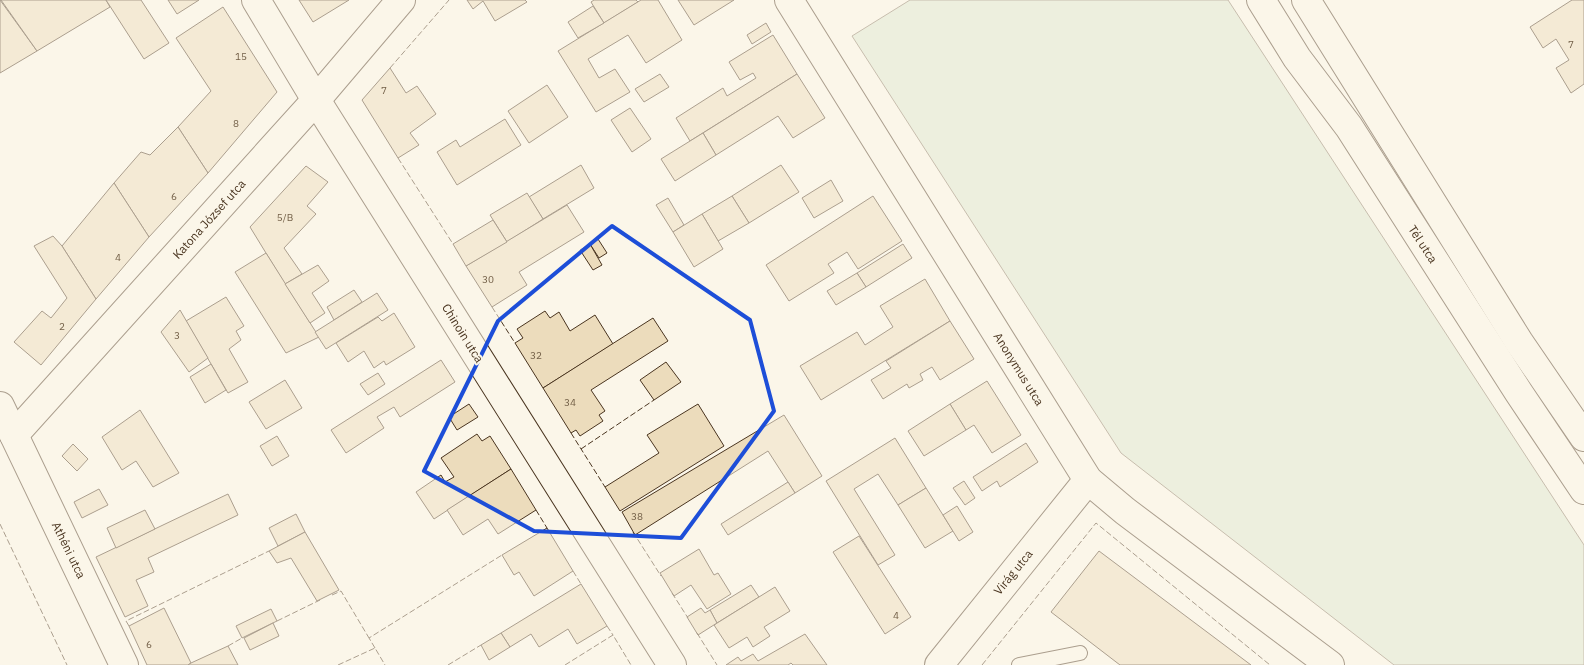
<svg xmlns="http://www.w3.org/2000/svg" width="1584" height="665" font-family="'IBM Plex Sans',sans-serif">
	<rect width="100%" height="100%" fill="#fbf6e9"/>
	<!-- green -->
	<polygon fill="#dce7d0" stroke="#887966" points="910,0 1228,0 1584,545 1584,665 1394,665 1121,453 852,36"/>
	<!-- building -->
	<g fill="#ecdcbc" stroke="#4a3520">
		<polygon points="0,0 37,51 0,73"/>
		<polygon points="1,0 106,0 110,7 37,51"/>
		<polygon points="106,0 141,0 169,43 144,59"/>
		<polygon points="168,0 199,0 177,14"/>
		<polygon points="299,0 349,0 313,22"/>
		<polygon points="467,0 525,0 527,2 495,21 483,1 473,9"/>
		<polygon points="594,0 636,0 638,2 604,23 591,2"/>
		<polygon points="641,0 658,0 682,40 646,63 628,35 588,59 599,78 615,69 630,92 596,112 558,51"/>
		<polygon points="678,0 734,0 694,25"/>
		<polygon points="1572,0 1584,0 1584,84 1571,93 1556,68 1569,60 1556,39 1543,48 1530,27"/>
		<polygon points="593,6 604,23 578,38 568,22"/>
		<polygon points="223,7 277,92 208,173 178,127 211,91 176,38"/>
		<polygon points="766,23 771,32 752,44 747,35"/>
		<polygon points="773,35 797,74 690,141 676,118 723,88 727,96 756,78 753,73 740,80 729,62"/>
		<polygon points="390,68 406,93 417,86 436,114 410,133 419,145 398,158 362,100"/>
		<polygon points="660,74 669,87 644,102 635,89"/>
		<polygon points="797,74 825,118 793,138 778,116 716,155 703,133"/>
		<polygon points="547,85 568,117 529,143 508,111"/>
		<polygon points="630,108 651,139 632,152 611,120"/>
		<polygon points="505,119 521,145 457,185 437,152 456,140 460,147"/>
		<polygon points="178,127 208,173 149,237 114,183 141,152 150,155"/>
		<polygon points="703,133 716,155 675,181 661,159"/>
		<polygon points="581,165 594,188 543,219 529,197"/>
		<polygon points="781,165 799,192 749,223 732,196"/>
		<polygon points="306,166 328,182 307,206 316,214 284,248 302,274 285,284 250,227"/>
		<polygon points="831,180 843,201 814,218 802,198"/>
		<polygon points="114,183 149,237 96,299 62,246"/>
		<polygon points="527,193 543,219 507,242 490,215"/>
		<polygon points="732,196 749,223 718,241 702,214"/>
		<polygon points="873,196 902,241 858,269 847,252 828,264 834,273 789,301 766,265"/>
		<polygon points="668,198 684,225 673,232 656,205"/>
		<polygon points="567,205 584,232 519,272 527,285 492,307 466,266"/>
		<polygon points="702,214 723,249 694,267 673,232"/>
		<polygon points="493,220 507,242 466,266 453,244"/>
		<polygon points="53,236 62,246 96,299 41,365 14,342 42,311 51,318 67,298 34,246"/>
		<polygon points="598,239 607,253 599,258 590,244"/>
		<polygon points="590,244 602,265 593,270 580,250"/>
		<polygon points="903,244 912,258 866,287 857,273"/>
		<polygon points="266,253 319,337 286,353 235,272"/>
		<polygon points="318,265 329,281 312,293 325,313 310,323 285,284"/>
		<polygon points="857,273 866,287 836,305 827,291"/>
		<polygon points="925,279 950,321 821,400 800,366 857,332 865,345 893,327 880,306"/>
		<polygon points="354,290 362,302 334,320 327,307"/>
		<polygon points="377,293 388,310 326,349 315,332"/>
		<polygon points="226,297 244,326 236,331 241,340 229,349 248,382 228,393 186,321"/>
		<polygon points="180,310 208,358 189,372 161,332"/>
		<polygon points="545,311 550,318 559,312 570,331 595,315 613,344 543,388 515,343 523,338 517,329"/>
		<polygon points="394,313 415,347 386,365 384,361 374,368 364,351 348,362 336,343 378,317 382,321"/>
		<polygon points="653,318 668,341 591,390 605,411 599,415 603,421 580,436 576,430 571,433 543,388"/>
		<polygon points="950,321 974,359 940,380 932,367 920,374 923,380 909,388 907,384 883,399 871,380 891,368 886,361"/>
		<polygon points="441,360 455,382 400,417 394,407 377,417 384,428 346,453 331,430"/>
		<polygon points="666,362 681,382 654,400 640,380"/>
		<polygon points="211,364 226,390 205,403 190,377"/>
		<polygon points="378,373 385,384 368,395 360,384"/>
		<polygon points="285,380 302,408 266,429 249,402"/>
		<polygon points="987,381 1021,435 992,453 974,425 966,430 950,404"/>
		<polygon points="469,404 478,417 457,430 449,417"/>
		<polygon points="698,404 724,446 620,511 605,487 659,453 647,435"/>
		<polygon points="950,404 966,430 924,456 908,431"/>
		<polygon points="140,410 179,473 153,487 136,461 122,470 102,437"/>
		<polygon points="784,415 822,476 795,493 768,451 635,535 622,512"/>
		<polygon points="477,434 482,441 490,436 511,469 434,519 416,492 441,475 445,482 454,477 441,458"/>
		<polygon points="277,436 289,456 272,466 260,446"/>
		<polygon points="895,438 926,488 898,505 878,474 854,489 895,555 878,565 826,481"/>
		<polygon points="1026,443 1038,462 1000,487 997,481 982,491 973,477"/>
		<polygon points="73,444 88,459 77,471 62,456"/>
		<polygon points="511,469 536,510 498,534 488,519 463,535 447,510"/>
		<polygon points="964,481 975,498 965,505 953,488"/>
		<polygon points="788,482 795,493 728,535 721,524"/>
		<polygon points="926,488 953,531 925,548 898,505"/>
		<polygon points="99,489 108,505 82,518 74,502"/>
		<polygon points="228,494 238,515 148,558 154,572 136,580 148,606 125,617 96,557"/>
		<polygon points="957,506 973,532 959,541 943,515"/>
		<polygon points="145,510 155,529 116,548 107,528"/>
		<polygon points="296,514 305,532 278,546 269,528"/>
		<polygon points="547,528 573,571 534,596 519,572 514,575 502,555"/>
		<polygon points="305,532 339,590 317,601 291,558 277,563 269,551"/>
		<polygon points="859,536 911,617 885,634 833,552"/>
		<polygon points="699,549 714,575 718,573 731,594 707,609 691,585 674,596 660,573"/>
		<polygon points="1099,551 1251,665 1120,665 1051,612"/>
		<polygon points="581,584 607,626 577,644 568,629 539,647 531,634 510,647 501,633"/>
		<polygon points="751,585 759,597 717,623 710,610"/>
		<polygon points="775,587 790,611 764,627 770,636 753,647 747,637 729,648 714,625"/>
		<polygon points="164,608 191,663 188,665 147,665 129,626"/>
		<polygon points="701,608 705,613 710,610 717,623 698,635 687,617"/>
		<polygon points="271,609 277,621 242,638 236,626"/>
		<polygon points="273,623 279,636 250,650 244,638"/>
		<polygon points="501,633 510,647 489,660 481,645"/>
		<polygon points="805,634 827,665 793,665 791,663 788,665 726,665 738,657 741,661 753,654 758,661"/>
		<polygon points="228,646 238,665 188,665 191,663"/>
	</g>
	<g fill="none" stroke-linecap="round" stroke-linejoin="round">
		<!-- lane casing -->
		<g stroke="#4a3520" stroke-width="16">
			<polyline id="lane" points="1019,665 1080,653"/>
		</g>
		<!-- street casing -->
		<g stroke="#4a3520" stroke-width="30">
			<g id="street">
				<polyline points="256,0 316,100 672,665"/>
				<polyline points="789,0 1088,480 1125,511 1330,665"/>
				<polyline points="0,406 124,665"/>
				<polyline points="14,435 316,100 401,0"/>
				<polyline points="939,665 1088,480"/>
			</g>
		</g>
		<!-- secondary casing -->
		<g stroke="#4a3520" stroke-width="30">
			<g id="secondary">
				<polyline points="1261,0 1297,58 1349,127 1519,393 1584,490"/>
				<polyline points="1306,0 1519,342 1584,437"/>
			</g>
		</g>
		<!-- lane -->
		<use href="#lane" stroke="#fbf6e9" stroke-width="14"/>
		<!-- street -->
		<use href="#street" stroke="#fbf6e9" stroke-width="28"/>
		<!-- secondary -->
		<use href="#secondary" stroke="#fbf6e9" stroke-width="28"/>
		<!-- fence -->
		<g stroke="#4a3520" stroke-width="1" stroke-dasharray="6 2.5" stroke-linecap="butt">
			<polyline points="390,68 449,0"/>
			<polyline points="398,158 453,244"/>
			<polyline points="492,307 515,343"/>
			<polyline points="571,433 605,487"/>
			<polyline points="581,449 654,400"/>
			<polyline points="536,510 547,528"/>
			<polyline points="0,524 67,665"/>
			<polyline points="633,532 661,576"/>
			<polyline points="573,571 581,584"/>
			<polyline points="672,593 688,618"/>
			<polyline points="332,595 341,591 369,638"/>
			<polyline points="277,621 320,600"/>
			<polyline points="129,626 126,621 269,551"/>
			<polyline points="607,626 613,635"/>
			<polyline points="697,633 717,665"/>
			<polyline points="228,646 242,638"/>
			<polyline points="375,648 369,638 502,555"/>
			<polyline points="338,665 375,648 385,665"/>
			<polyline points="448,665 481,645"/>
			<polyline points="565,665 613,635 631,665"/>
			<polyline points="982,665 1096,523 1270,665"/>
		</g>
	</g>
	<!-- marked area -->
	<path d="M0 0H1584V665H0ZM612 226 750 320 774 411 681 538 534 531 424 471 498 321Z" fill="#fbf6e9" fill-opacity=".55" fill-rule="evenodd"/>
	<path fill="none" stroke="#1d4ed8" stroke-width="4" stroke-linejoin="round" d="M612 226 750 320 774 411 681 538 534 531 424 471 498 321Z"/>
	<g text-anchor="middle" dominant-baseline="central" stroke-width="4" stroke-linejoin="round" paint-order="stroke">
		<!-- number labels -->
		<g font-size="10" fill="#725f47">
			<text x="1571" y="44">7</text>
			<text x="241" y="56">15</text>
			<text x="384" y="90">7</text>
			<text x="236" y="123">8</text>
			<text x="174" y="196">6</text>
			<text x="285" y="217">5/B</text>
			<text x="118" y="257">4</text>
			<text x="488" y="279">30</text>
			<text x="62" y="326">2</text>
			<text x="177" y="335">3</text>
			<text x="536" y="355">32</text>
			<text x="570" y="402">34</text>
			<text x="637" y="516">38</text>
			<text x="896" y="615">4</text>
			<text x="149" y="644">6</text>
		</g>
		<!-- street labels -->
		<g font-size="12" fill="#4a3520" stroke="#fbf6e9">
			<text transform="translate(209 219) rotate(-48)">Katona József utca</text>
			<text transform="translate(1423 244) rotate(57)">Tél utca</text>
			<text transform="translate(463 333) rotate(58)">Chinoin utca</text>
			<text transform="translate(1019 369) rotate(58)">Anonymus utca</text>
			<text transform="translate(69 550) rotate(64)">Athéni utca</text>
			<text transform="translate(1013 572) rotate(-51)">Virág utca</text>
		</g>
	</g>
</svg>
